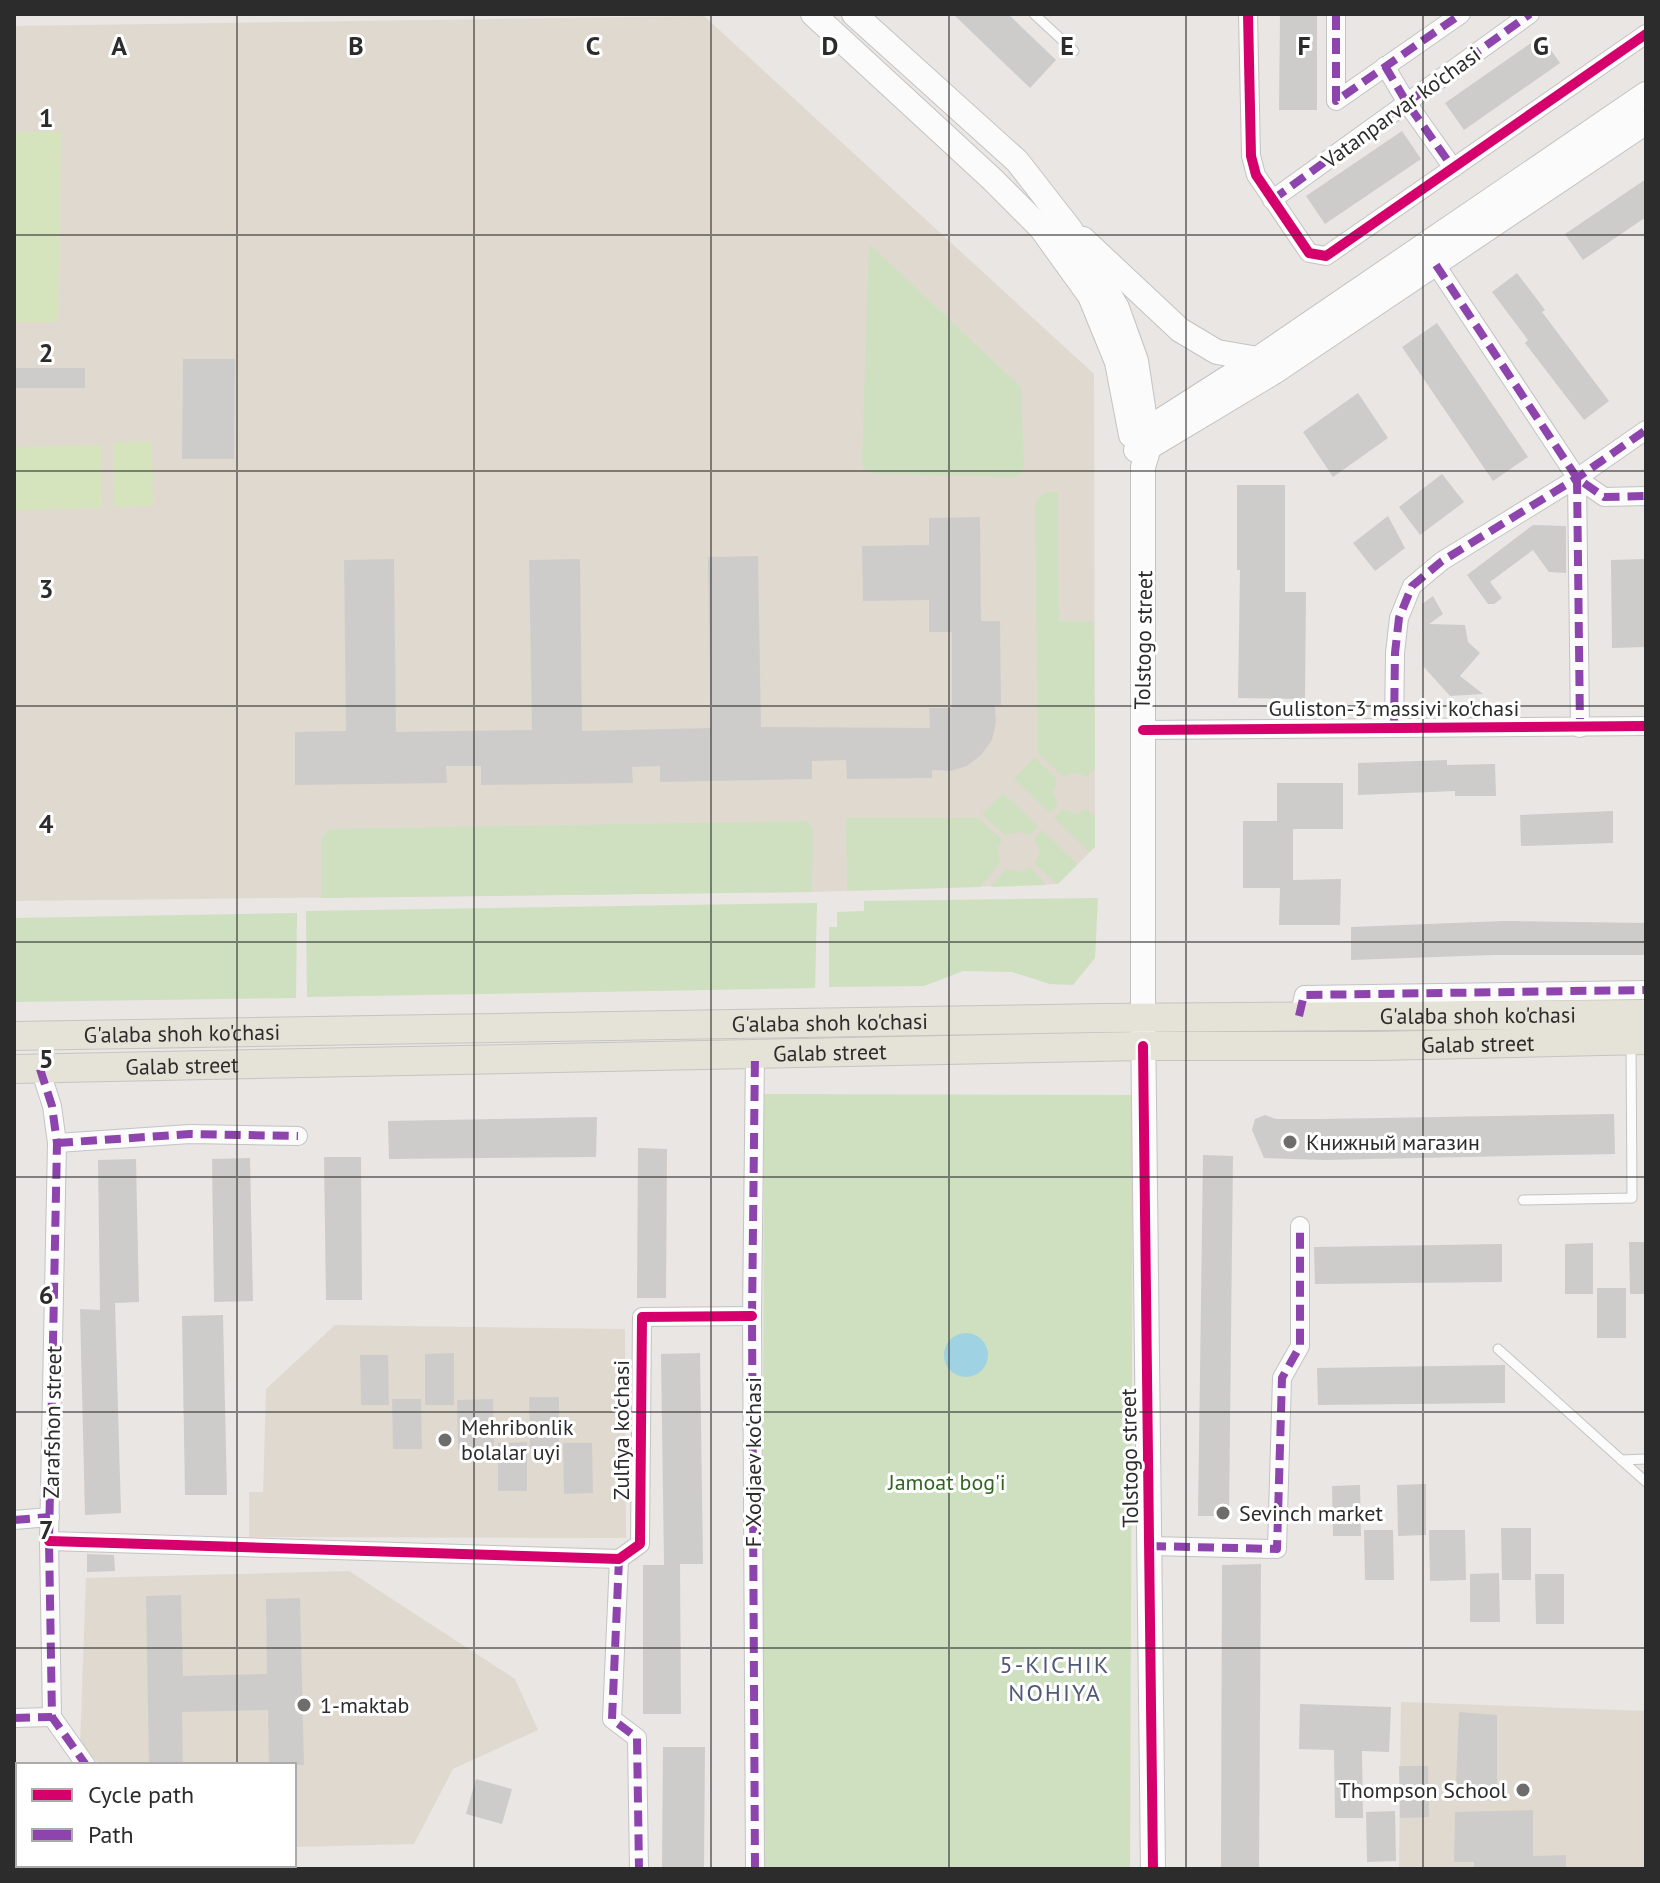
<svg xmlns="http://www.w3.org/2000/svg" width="1660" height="1883" font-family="'PT Sans',sans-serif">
	<rect width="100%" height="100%" fill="#e9e6e3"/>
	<!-- education -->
	<g fill="#e0d9d0">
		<polygon points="704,16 1094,374 1095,847 1058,884 812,892 14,901 14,26"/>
		<polygon points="335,1325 625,1329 626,1538 249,1537 249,1492 263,1492 266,1389"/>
		<polygon points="349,1571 515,1679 538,1730 453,1769 414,1844 294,1847 294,1765 101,1765 80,1745 86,1578"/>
		<polygon points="1401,1702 1646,1711 1646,1869 1399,1869"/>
	</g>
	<!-- green -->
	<g fill="#cee0c0">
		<polygon points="869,244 1021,387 1024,466 1021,474 1013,477 874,474 864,470 862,461"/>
		<polygon points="1046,492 1058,492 1059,621 1094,622 1095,768 1087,777 1075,772 1064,777 1038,753 1035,504 1039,497"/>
		<polygon points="1034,757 1057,779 1053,793 1058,804 1050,813 1014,779"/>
		<polygon points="1003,793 1039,827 1030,835 1019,832 1005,835 982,814"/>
		<polygon points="1063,809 1076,814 1086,809 1095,816 1095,847 1089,852 1054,818"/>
		<polygon points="846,818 978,818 1002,840 997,849 1000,863 980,887 847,891"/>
		<polygon points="808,821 813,829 812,892 321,898 321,838 331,829"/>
		<polygon points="1042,830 1077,864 1058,884 1035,864 1040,851 1034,840"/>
		<polygon points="1030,867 1046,885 991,887 1006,869 1022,872"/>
		<polygon points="1098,898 1095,958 1073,985 1050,984 1012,972 963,971 924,986 829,987 829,927 837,927 837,912 864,911 864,901"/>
		<polygon points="817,903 815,988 307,997 306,911"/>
		<polygon points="297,913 296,998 14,1002 14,918"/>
		<polygon points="764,1094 1133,1095 1130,1869 762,1869"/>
	</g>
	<!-- pitch -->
	<g fill="#d6e4be">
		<polygon points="14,132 61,132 58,322 14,322"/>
		<polygon points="152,441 153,506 114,507 113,442"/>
		<polygon points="101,445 102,508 14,510 14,447"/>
	</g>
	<!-- water -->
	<circle fill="#9fd2e2" cx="966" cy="1355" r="22"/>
	<!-- building -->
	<g fill="#ceccca">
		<polygon points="953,14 1008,14 1056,60 1030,88"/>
		<polygon points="1280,14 1317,14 1317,110 1279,110"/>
		<polygon points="1541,36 1560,63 1464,130 1445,103"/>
		<polygon points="1402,131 1421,159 1325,224 1306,196"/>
		<polygon points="1646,179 1646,217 1583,260 1565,234"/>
		<polygon points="1517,273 1545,310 1542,312 1609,401 1584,420 1525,343 1528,340 1492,292"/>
		<polygon points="1437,323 1528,457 1493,481 1402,347"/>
		<polygon points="183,359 235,359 234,459 182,459"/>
		<rect x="14" y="368" width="71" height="20"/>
		<polygon points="1358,393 1388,438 1333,477 1303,432"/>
		<polygon points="1442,474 1464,502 1420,535 1399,507"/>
		<polygon points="1237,485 1285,485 1285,592 1306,592 1305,699 1238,698 1240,570 1237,570"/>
		<polygon points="1388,516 1405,548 1375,571 1353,543"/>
		<polygon points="980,517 981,621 1000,621 1001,705 995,705 996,723 992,740 981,755 967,766 950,771 932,770 932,778 847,779 846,760 812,761 812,779 660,782 660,766 632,767 633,783 481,785 481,766 446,766 447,783 295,785 295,732 346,731 344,560 394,559 396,732 532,730 529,560 580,559 582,731 711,728 708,557 758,556 761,727 930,728 929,708 952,708 952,632 929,632 929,600 863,601 862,546 929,545 929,518"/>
		<polygon points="1533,525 1566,526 1566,573 1549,572 1533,550 1490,582 1502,598 1494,604 1488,604 1467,575"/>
		<polygon points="1646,559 1646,647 1612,648 1611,560"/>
		<polygon points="1433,596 1443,614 1429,624 1465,625 1468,642 1480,653 1460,676 1483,694 1450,696 1423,666 1422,604"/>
		<polygon points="1447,760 1447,765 1495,764 1496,796 1455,796 1455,791 1358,795 1358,763"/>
		<polygon points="1277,783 1343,783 1343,829 1293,829 1293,880 1341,879 1340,925 1279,925 1280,888 1243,888 1243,821 1277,821"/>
		<polygon points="1613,811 1613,843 1521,846 1520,815"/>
		<polygon points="1504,921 1646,923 1646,955 1494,955 1351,960 1351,927"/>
		<polygon points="1614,1114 1615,1154 1323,1160 1264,1158 1252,1130 1255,1119 1265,1115 1276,1119 1322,1119"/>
		<polygon points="597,1117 596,1157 389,1159 388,1121"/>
		<polygon points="638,1148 667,1149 666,1298 637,1298"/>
		<polygon points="1203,1155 1233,1156 1229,1516 1198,1516"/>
		<polygon points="324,1157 361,1157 362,1300 326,1300"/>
		<polygon points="250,1158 253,1301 214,1302 212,1159"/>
		<polygon points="136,1159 139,1302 115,1303 121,1513 85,1515 80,1309 100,1310 98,1160"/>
		<polygon points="1629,1242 1646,1242 1646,1294 1630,1294"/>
		<polygon points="1593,1243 1593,1294 1565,1294 1565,1244"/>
		<polygon points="1502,1244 1502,1282 1315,1284 1314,1247"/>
		<rect x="1597" y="1288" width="29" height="50"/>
		<polygon points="223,1315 227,1495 185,1495 182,1316"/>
		<polygon points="454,1353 454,1405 425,1405 425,1354"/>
		<polygon points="700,1353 703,1564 680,1564 681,1714 643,1714 643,1565 664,1565 661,1354"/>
		<polygon points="360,1355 388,1355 389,1405 361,1405"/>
		<polygon points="1505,1365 1505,1403 1318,1405 1317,1368"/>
		<polygon points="529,1397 559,1397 559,1449 530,1449"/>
		<polygon points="392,1399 421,1399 422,1449 393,1449"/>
		<polygon points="493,1399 494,1449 458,1450 457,1400"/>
		<polygon points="527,1442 527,1491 498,1491 498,1443"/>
		<polygon points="563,1443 592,1443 593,1493 564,1494"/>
		<polygon points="1426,1484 1426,1535 1398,1536 1397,1485"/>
		<polygon points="1360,1485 1361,1536 1333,1536 1332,1486"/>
		<polygon points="1501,1528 1531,1528 1531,1580 1502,1580"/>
		<polygon points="1364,1530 1393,1530 1394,1580 1365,1580"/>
		<polygon points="1429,1530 1465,1530 1466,1580 1430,1581"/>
		<polygon points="87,1554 114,1555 115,1571 87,1572"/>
		<polygon points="1261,1564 1259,1869 1221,1869 1222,1565"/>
		<polygon points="1499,1573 1500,1622 1470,1622 1470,1574"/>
		<polygon points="1535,1574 1564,1574 1564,1624 1536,1624"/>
		<polygon points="181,1595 183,1676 267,1674 266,1599 300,1598 304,1765 269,1765 268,1710 182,1712 183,1765 149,1765 146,1596"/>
		<polygon points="1300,1704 1391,1707 1389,1752 1362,1751 1363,1818 1335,1818 1334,1750 1299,1749"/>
		<polygon points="1459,1712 1497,1715 1497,1785 1456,1784"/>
		<polygon points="663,1747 705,1747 704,1869 662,1869"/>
		<polygon points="1399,1766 1428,1766 1429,1817 1400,1818"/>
		<polygon points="476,1779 512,1789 502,1824 466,1814"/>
		<polygon points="1533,1810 1533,1856 1566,1855 1566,1869 1474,1869 1474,1862 1454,1862 1455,1812"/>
		<polygon points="1395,1811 1396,1861 1367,1862 1366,1812"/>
	</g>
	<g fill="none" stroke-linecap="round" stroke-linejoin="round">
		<!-- lane casing -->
		<g stroke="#c4c3c3" stroke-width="11">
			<g id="lane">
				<polyline points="1034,14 1074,51"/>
				<polyline points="1523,1200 1632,1198 1631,1043"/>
				<polyline points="1498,1349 1646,1482"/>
				<polyline points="1621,1460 1646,1459"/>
			</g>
		</g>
		<!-- street casing -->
		<g stroke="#c4c3c3" stroke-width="20">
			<g id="street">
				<polyline points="1248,14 1251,156 1256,175 1309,253 1326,256 1646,34"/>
				<polyline points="1336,14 1336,101 1461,14"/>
				<polyline points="1385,66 1407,103 1453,168"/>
				<polyline points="1272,200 1530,14"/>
				<polyline points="1436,265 1577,478 1604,497 1646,496"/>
				<polyline points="1577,478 1580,728"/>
				<polyline points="1394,728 1395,653 1399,618 1412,586 1442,561 1577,478 1646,430"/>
				<polyline points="1143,730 1646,726"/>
				<polyline points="1299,1016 1304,995 1646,990"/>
				<polyline points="40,1069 52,1106 57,1143 49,1541 52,1717 86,1765"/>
				<polyline points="57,1143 190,1134 298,1136"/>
				<polyline points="14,1520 50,1517"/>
				<polyline points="49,1541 619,1559 640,1544 642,1317 752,1316"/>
				<polyline points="1150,1546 1277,1549 1282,1378 1300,1346 1300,1226"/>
				<polyline points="619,1559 612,1719 637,1738 639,1869"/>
				<polyline points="14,1718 52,1717"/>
				<polyline points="159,1865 162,1869"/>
				<polyline points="755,1869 752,1316 755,1054"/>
			</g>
		</g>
		<!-- secondary casing -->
		<g stroke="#c4c3c3" stroke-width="26">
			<g id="secondary">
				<polyline points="813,14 992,179 1041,228 1090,296 1117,362 1131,435"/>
				<polyline points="854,14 1017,161 1070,229 1117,308 1136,361 1149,447 1143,467 1143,1017 1153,1869"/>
				<polyline points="1083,239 1180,330 1217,352 1258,359"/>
				<polyline points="1131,433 1146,430 1262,356 1646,94"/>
				<polyline points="1136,450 1149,447 1274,372 1646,122"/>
			</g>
		</g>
		<!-- primary casing -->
		<g stroke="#c5c4c2" stroke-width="30">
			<g id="primary">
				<path id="s1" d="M14 1036 1102 1018 1646 1014"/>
				<path id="s2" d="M14 1069 1143 1046H1376L1646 1040"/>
			</g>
		</g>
		<!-- lane -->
		<use href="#lane" stroke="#fcfbfb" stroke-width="9"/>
		<!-- street -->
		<use href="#street" stroke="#fcfbfb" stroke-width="18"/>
		<!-- secondary -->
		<use href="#secondary" stroke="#fcfbfb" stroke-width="24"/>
		<!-- primary -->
		<use href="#primary" stroke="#e5e2d7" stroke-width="28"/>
		<!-- quiet -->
		<g stroke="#8e44ad" stroke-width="8" stroke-dasharray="16 8" stroke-linecap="butt">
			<polyline points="1336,14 1336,101 1461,14"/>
			<polyline points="1385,66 1407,103 1453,168"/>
			<polyline points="1272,200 1530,14"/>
			<polyline points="1436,265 1577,478 1604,497 1646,496"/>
			<polyline points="1577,478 1580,728"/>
			<polyline points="1394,728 1395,653 1399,618 1412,586 1442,561 1577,478 1646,430"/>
			<polyline points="1299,1016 1304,995 1646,990"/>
			<polyline points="40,1069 52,1106 57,1143 49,1541 52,1717 86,1765"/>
			<polyline points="57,1143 190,1134 298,1136"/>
			<polyline points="14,1520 50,1517"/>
			<polyline points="1150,1546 1277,1549 1282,1378 1300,1346 1300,1226"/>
			<polyline points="619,1559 612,1719 637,1738 639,1869"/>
			<polyline points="14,1718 52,1717"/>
			<polyline points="159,1865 162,1869"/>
			<polyline points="755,1869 752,1316 755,1054"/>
		</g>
		<!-- cycleway casing -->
		<g stroke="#fff" stroke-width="15">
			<g id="cycleway">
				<polyline points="1248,14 1251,156 1256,175 1309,253 1326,256 1646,34"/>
				<polyline points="1143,730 1646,726"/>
				<polyline points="1143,1046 1153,1869"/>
				<polyline points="49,1541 619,1559 640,1544 642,1317 752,1316"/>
			</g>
		</g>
		<!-- cycleway -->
		<use href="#cycleway" stroke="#d6006c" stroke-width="10"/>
	</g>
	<!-- grid -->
	<path fill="none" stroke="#2c2c2c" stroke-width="2" stroke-opacity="0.55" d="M237 14V1765M474 14V1869M711 14V1869M949 14V1869M1186 14V1869M1423 14V1869M14 235H1646M14 471H1646M14 706H1646M14 942H1646M14 1177H1646M14 1412H1646M14 1648H1646M237 1865V1869"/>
	<!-- markers -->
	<g fill="#6e6d6c" stroke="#fff" stroke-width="3">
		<circle cx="1290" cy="1142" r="8"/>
		<circle cx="445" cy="1440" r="8"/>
		<circle cx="1223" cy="1513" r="8"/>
		<circle cx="304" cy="1705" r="8"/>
		<circle cx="1523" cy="1790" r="8"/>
	</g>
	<g text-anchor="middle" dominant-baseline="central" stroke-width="6" stroke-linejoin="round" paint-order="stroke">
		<!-- street labels -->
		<g font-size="22" fill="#2c2c2c" stroke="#fff">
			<text transform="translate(1401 107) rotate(-36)">Vatanparvar ko'chasi</text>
			<text transform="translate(1143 640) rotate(-89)">Tolstogo street</text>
			<text x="1394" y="708">Guliston-3 massivi ko'chasi</text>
			<text stroke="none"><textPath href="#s1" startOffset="1464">G'alaba shoh ko'chasi</textPath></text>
			<text stroke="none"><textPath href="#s1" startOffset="816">G'alaba shoh ko'chasi</textPath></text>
			<text stroke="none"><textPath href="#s1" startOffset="168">G'alaba shoh ko'chasi</textPath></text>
			<text stroke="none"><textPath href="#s2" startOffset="1464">Galab street</textPath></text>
			<text stroke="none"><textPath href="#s2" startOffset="816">Galab street</textPath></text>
			<text stroke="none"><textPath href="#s2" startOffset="168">Galab street</textPath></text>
			<text transform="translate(52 1422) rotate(-89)">Zarafshon street</text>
			<text transform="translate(621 1430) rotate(-90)">Zulfiya ko'chasi</text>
			<text transform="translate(1129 1458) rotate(-91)">Tolstogo street</text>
			<text transform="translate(753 1462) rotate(-90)">F. Xodjaev ko'chasi</text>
		</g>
		<!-- poi labels -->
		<g font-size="22" fill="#2c2c2c" stroke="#fff" text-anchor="start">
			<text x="1306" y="1142">Книжный магазин</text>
			<text x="461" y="1427">Mehribonlik<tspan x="461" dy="25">bolalar uyi</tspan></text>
			<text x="1239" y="1513">Sevinch market</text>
			<text x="320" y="1705">1-maktab</text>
			<text x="1507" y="1790" text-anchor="end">Thompson School</text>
		</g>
		<!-- park labels -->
		<g font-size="22" fill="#316323" stroke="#fff">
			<text x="947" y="1482">Jamoat bog'i</text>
		</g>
		<!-- neighbourhood labels -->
		<g font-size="24" letter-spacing="2" fill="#515979" stroke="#fff">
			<text x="1055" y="1664">5-KICHIK<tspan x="1055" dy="28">NOHIYA</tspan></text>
		</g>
	</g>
	<g font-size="26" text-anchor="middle" font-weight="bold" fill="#2c2c2c" stroke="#fff" stroke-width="6" stroke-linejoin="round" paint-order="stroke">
		<text x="119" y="55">A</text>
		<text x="356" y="55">B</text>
		<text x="593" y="55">C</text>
		<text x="830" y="55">D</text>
		<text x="1067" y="55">E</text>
		<text x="1304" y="55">F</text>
		<text x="1541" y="55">G</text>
		<text x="46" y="127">1</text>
		<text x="46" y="362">2</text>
		<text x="46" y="598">3</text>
		<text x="46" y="833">4</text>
		<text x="46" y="1068">5</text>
		<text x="46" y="1304">6</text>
		<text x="46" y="1539">7</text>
	</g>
	<!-- border -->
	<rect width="1660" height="1883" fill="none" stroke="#2c2c2c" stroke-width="32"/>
	<!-- legend -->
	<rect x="16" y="1763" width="280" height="104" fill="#ffffff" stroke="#ababab" stroke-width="2"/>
	<rect x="32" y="1789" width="40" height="12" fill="#d6006c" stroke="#ababab" stroke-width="2"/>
	<text x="88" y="1803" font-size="24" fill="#2c2c2c">Cycle path</text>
	<rect x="32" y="1829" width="40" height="12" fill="#8e44ad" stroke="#ababab" stroke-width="2"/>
	<text x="88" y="1843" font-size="24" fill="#2c2c2c">Path</text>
</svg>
